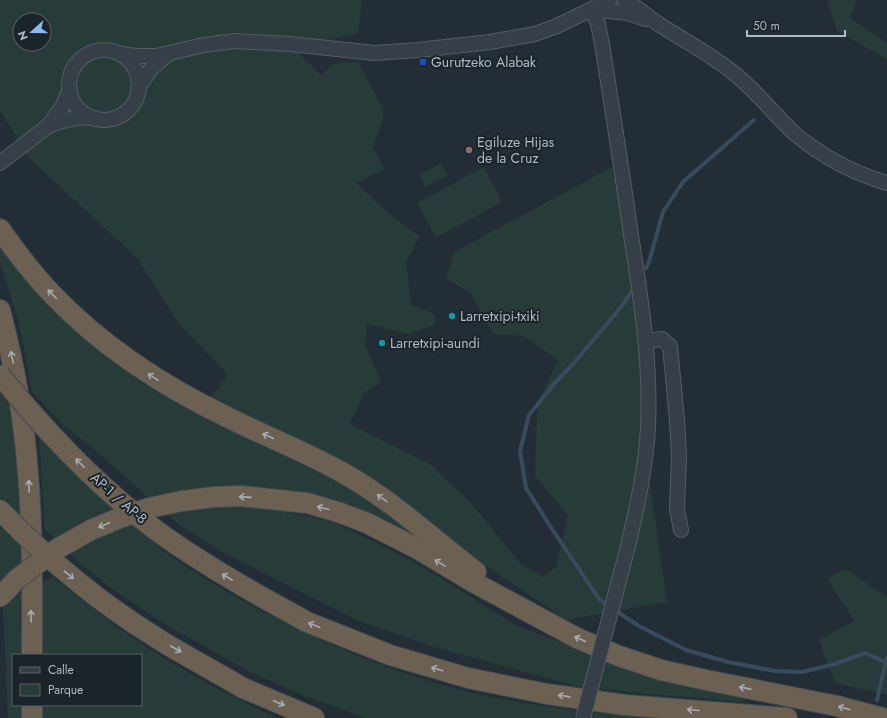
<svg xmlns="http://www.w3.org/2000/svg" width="887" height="718" font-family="Jost,sans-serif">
	<rect width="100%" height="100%" fill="#232d36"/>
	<!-- green -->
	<g fill="#273b39" fill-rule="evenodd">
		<path d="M0 0H362L358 33 294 49 322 76 331 65 346 62H358L383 108V120L373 147 384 169 357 183C376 203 397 221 420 236L406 262 411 305 435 314V325L408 334 367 324 365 344 381 383 365 392 350 424 431 465 471 503 520 563 543 577 556 567 568 515 535 476 537 405 558 360 524 336 493 334 470 292 446 279 454 252 612 167 638 287 646 457 667 602 566 620 486 566 391 493 211 397 228 375 178 323 138 259 30 159 0 111ZM20 20H44V44H20Z"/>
		<polygon points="827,0 857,0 850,18 887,43 887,59 837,31"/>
		<polygon points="441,163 448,175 425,187 419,175"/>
		<polygon points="484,167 502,202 436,238 417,203"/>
		<polygon points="0,245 15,267 54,310 95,348 141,382 195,411 285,456 332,477 358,492 418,535 416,539 283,493 285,513 303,515 335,523 383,546 426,569 516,625 621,666 746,697 745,702 648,694 576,686 430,646 356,620 222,552 178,524 87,443 64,426 32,392 19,322 0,263"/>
		<polygon points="0,387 16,406 22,469 26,655 13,655 13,705 27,705 28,718 8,718 2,593 0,576"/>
		<path d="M39 437C82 483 129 526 181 563 207 581 235 596 262 611 329 646 401 676 475 693 535 707 598 713 659 718H365L302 695 250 672 163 623 116 592 81 564 45 530Z"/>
		<polygon points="846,569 887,597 887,695 835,683 819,640 854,621 827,578"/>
		<polygon points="53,577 116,626 160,656 214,687 277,718 42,718 42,705 141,705 141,655 42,655 41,582"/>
	</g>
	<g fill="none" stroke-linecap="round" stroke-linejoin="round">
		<!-- stream -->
		<g stroke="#374b5c" stroke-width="4">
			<polyline points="646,268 649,262 663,212 683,182 754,120"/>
			<polyline points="609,606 599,599 552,529 526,488 520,451 529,415 553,385 573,364 622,306 631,292"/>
			<polyline points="615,610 637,625 686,650 728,662 775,671 802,672 835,664 865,653 885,662"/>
			<polyline points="877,700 887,657"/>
		</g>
		<!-- minor casing -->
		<g stroke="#535d65" stroke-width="16">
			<g id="minor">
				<path d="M625 0C637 7 648 17 660 25 685 41 712 55 736 75 757 92 774 114 794 133 821 156 853 173 887 183"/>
				<path d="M592 9 598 24 602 44C612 107 622 171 631 235 641 298 651 362 648 427 646 467 637 507 628 546"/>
				<polyline points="592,9 627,13 645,19"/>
				<circle cx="104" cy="85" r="35"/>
				<polyline points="121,54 137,56 156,56 204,45 235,41 290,44 374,53 418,50 490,42 535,34 557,26 610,0"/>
				<polyline points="138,88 151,69 168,54"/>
				<path d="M48 126C63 120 78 116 94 118"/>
				<polyline points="0,163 48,126 62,107 70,89"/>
				<polyline points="646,341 662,339 670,346 677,420 679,456 677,509 681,530"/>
			</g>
		</g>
		<!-- highway casing -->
		<g stroke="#404a51" stroke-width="22">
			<g id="highway">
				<path d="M0 229C16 252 32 273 51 293 102 347 164 387 231 419 269 438 309 453 345 474 393 501 433 539 476 572"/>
				<path d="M0 310C14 363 24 418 28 473 33 534 32 595 32 655"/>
				<polyline points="182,501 214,497 241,496 307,503 338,512 367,523 418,549 473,582 577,638 619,656 661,670 706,680 837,706 882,718"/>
				<polyline points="260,596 307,622 390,655 468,678 547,694 625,705 787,718"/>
				<polyline points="243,688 314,718"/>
				<polyline points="32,705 32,718"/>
			</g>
		</g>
		<!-- minor -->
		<use href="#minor" stroke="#363f47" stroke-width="14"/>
		<!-- highway -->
		<use href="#highway" stroke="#6c6053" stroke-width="20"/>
		<!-- minor-bridge casing -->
		<g stroke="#535d65" stroke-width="16" stroke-linecap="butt">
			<polyline id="minor-bridge" points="583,718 628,546"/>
		</g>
		<!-- highway-bridge casing -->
		<g stroke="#404a51" stroke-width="22" stroke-linecap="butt">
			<g id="highway-bridge">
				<path d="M0 375C46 432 98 487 157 531 190 555 225 576 260 596"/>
				<path d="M0 510C45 557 96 600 152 635 181 654 213 670 243 688"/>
				<polyline points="0,597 17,579 57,549 91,530 122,517 149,508 182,501"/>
			</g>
		</g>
		<!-- minor-bridge -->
		<use href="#minor-bridge" stroke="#363f47" stroke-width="14"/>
		<!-- highway-bridge -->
		<use href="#highway-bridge" stroke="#6c6053" stroke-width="20"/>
	</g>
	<!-- one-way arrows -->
	<defs><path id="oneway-shaft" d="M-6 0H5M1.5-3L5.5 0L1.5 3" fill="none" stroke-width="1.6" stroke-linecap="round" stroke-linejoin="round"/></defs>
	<g stroke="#a6acb2">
		<use href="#oneway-shaft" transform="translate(52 294) rotate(-134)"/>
		<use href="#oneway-shaft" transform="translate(12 357) rotate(-102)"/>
		<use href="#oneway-shaft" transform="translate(153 377) rotate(-148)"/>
		<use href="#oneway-shaft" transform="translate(268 436) rotate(-155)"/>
		<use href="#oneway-shaft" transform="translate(80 463) rotate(-135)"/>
		<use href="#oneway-shaft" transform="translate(29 486) rotate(-92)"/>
		<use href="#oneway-shaft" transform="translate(245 497) rotate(-176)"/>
		<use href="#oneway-shaft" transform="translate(382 498) rotate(-144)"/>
		<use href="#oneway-shaft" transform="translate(323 508) rotate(-165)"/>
		<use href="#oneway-shaft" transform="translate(104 525) rotate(157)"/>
		<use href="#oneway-shaft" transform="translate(440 563) rotate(-149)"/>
		<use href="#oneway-shaft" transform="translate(69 575) rotate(40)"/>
		<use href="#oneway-shaft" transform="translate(227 577) rotate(-150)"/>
		<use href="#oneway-shaft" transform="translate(31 616) rotate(-91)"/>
		<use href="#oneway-shaft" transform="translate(314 625) rotate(-159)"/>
		<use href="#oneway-shaft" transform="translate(580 639) rotate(-156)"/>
		<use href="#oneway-shaft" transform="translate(176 649) rotate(30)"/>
		<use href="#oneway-shaft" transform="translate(437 669) rotate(-163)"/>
		<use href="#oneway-shaft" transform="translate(745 688) rotate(-169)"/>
		<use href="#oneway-shaft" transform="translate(564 696) rotate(-172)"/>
		<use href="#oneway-shaft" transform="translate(279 703) rotate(23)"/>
		<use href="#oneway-shaft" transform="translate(844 708) rotate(-165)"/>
		<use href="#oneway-shaft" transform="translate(693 710) rotate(-175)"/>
	</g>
	<!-- markers -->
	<rect fill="#1a4fb4" stroke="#1b242b" stroke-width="1.5" x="419" y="58" width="8" height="8" rx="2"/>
	<circle fill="#8d6e63" stroke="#1b242b" stroke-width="1.5" cx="469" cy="150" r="4"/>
	<g fill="#0f9aa8" stroke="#1b242b" stroke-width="1.5">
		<circle cx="452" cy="316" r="4"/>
		<circle cx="382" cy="343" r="4"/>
	</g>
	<g text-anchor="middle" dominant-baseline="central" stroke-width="4" stroke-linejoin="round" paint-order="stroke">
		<!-- poi labels -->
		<g font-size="14" fill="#b0bac3" stroke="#1b242b" text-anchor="start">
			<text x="431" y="62">Gurutzeko Alabak</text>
			<text x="477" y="142">Egiluze Hijas<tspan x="477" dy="16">de la Cruz</tspan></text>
			<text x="460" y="316">Larretxipi-txiki</text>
			<text x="390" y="343">Larretxipi-aundi</text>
		</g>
		<!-- street labels -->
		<g font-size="14" fill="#b0bac3" stroke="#1b242b">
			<text transform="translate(119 498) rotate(41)">AP-1 / AP-8</text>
		</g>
	</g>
	<!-- legend -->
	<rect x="12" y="654" width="130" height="52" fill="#1b242b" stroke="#576068"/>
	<rect x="20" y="667" width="20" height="6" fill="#363f47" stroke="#576068"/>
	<text x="48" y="674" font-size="12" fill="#b0bac3">Calle</text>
	<rect x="20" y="684" width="20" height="12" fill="#273b39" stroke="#576068"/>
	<text x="48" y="694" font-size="12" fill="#b0bac3">Parque</text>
	<!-- north arrow -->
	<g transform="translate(32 32) rotate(249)"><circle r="19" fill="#1b242b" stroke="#576068"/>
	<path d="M0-3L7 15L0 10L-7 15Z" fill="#8bbbee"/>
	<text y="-6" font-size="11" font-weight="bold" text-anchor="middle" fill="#b0bac3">N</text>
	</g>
	<!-- scale -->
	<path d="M747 30v6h98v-6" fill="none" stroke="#b0bac3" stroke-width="2"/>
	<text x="753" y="30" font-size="12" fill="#b0bac3" stroke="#1b242b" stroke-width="3" paint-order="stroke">50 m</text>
</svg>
